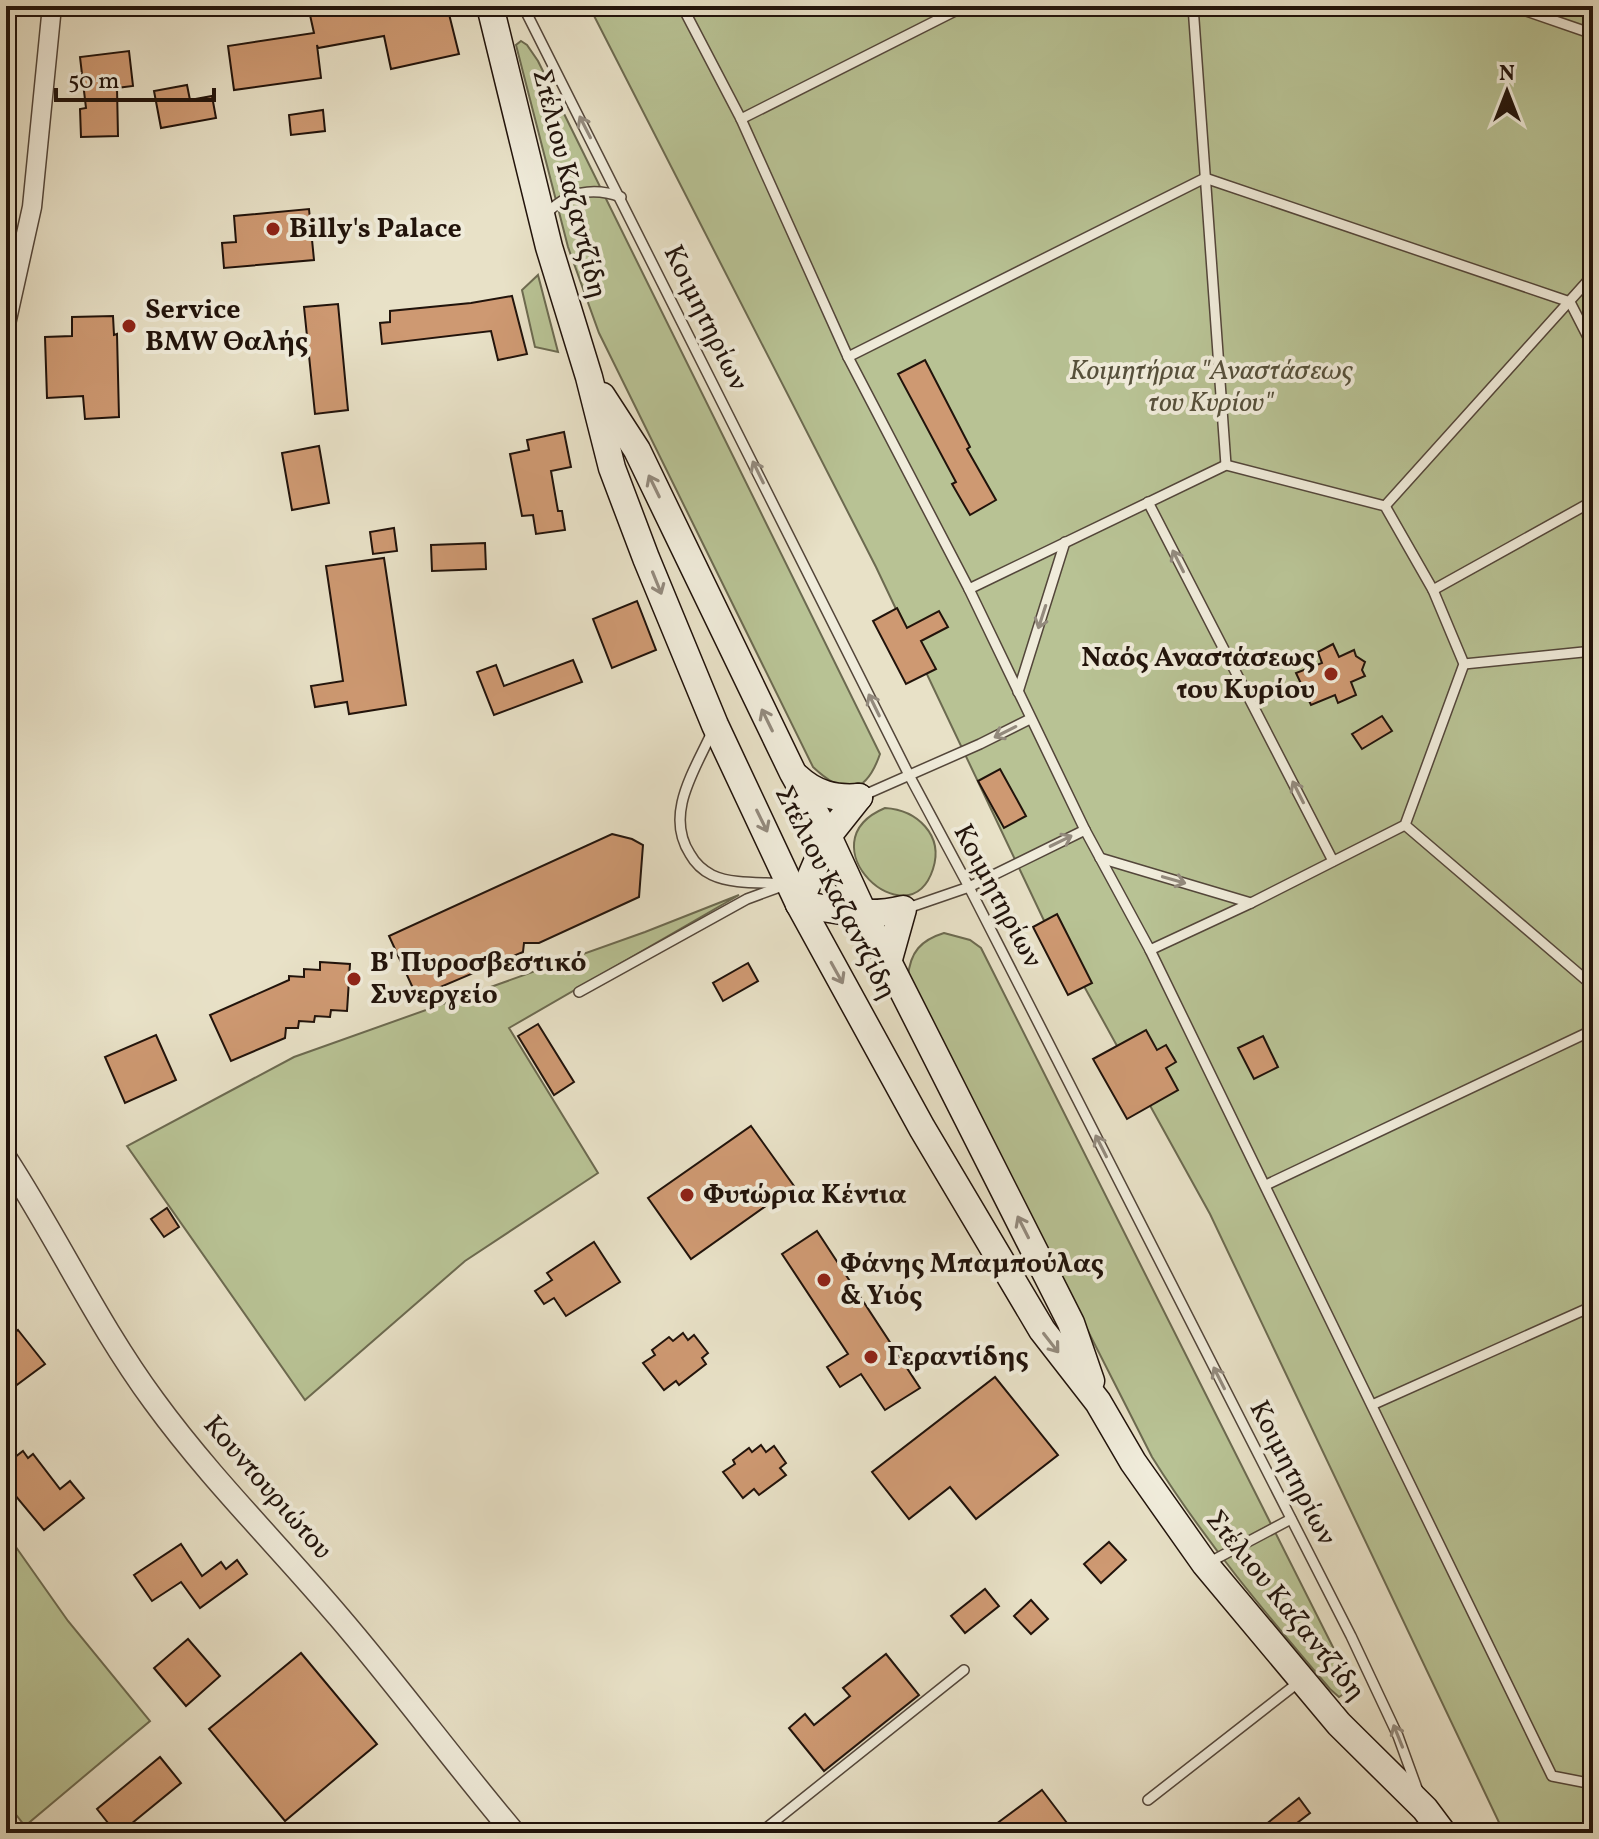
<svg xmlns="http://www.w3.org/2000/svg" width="1599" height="1839" font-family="Vollkorn,serif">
	<rect width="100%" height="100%" fill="#e8e1c7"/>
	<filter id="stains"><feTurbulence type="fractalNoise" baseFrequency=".0025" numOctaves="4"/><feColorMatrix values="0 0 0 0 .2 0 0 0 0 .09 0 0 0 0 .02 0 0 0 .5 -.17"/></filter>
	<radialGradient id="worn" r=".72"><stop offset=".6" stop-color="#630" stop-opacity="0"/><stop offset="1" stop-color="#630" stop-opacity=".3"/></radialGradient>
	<!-- green -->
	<g fill="#b8c294" stroke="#6c6a50" stroke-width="2">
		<polygon points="589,6 1593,6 1593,1833 1504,1833 1210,1214 1085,988 1048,929 876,567"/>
		<path d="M521 41 527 45 538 61 880 754C865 797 844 796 813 767L599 333 568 247 516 45Z"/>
		<polygon points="538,275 558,352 535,347 522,290"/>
		<path d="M885 808C917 810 944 835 933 869 909 943 802 843 885 808Z"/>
		<polygon points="739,895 509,1028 598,1173 465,1261 305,1400 127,1146 294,1057 645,932"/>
		<path d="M944 933 970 940 981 948 1349 1679 1348 1691 1339 1697 1330 1689C1266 1614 1204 1540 1152 1457L908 977C910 952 921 940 944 933Z"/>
		<polygon points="6,1533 68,1621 150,1721 25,1826 6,1802"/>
	</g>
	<!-- building -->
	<g fill="#ce9972" stroke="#21130b" stroke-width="2">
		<polygon points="308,6 394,6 395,13 425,6 447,6 459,54 391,69 384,36 318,48 317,45 321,78 234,90 228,46 314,33"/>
		<polygon points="129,51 133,86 117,88 118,136 81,137 80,109 86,108 80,57"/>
		<polygon points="187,85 190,100 212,96 216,118 161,128 154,91"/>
		<polygon points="323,110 325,131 291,135 289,115"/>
		<polygon points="309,209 314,260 224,268 222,243 236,242 234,216"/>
		<polygon points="512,296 527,354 498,360 491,331 382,344 380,323 390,322 390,311 471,303"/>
		<polygon points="338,304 348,410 315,414 304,307"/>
		<polygon points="113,316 114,335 117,334 119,417 85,419 83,396 47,398 45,337 72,336 72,317"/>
		<polygon points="925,360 970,447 967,449 996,500 970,515 952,484 956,482 898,374"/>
		<polygon points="564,432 571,467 551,471 558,511 562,511 565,530 536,534 533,515 522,516 510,454 529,450 527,440"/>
		<polygon points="319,446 329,503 292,510 282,453"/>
		<polygon points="394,528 397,551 373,554 370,532"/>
		<polygon points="485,543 486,569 432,571 431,545"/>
		<polygon points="384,558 406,705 349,714 347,702 315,707 311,686 343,681 326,566"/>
		<polygon points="637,601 656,650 612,668 593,619"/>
		<polygon points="897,608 907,628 939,611 948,627 921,641 936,669 906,684 873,621"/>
		<polygon points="1333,644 1339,657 1354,650 1356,656 1365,662 1362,670 1365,676 1351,682 1356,695 1338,703 1335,695 1311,705 1296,673 1322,663 1318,652"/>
		<polygon points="573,660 582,682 494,715 477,672 496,665 504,686"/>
		<polygon points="1382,716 1392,731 1362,749 1352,734"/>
		<polygon points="1000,769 1026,816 1004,828 978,781"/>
		<polygon points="612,834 632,839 643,845 639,897 539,943 524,943 523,952 417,997 389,936"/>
		<polygon points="1057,914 1092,983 1068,995 1033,927"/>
		<polygon points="320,962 350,964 347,1011 331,1010 330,1017 315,1016 314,1022 299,1021 298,1028 286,1028 285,1038 231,1061 210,1015 289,980 289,976 304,977 304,969 320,970"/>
		<polygon points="748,963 758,981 723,1001 713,983"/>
		<polygon points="538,1024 574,1082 554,1095 518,1036"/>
		<polygon points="1146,1030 1157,1050 1166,1045 1176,1062 1166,1068 1178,1090 1127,1119 1093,1059"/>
		<polygon points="156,1035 176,1080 125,1103 105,1057"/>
		<polygon points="1263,1036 1278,1067 1254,1079 1238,1048"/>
		<polygon points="751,1126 794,1186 691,1259 648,1198"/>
		<polygon points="167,1208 179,1227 164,1237 151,1219"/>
		<polygon points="817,1231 920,1388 885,1410 861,1374 840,1387 827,1367 848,1354 782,1254"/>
		<polygon points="594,1242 620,1282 566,1316 554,1298 544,1304 535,1291 552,1280 547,1273"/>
		<polygon points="18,1330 45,1364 6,1393 6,1339"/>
		<polygon points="683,1333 688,1340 694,1335 708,1353 702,1358 706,1364 679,1385 676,1381 664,1390 643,1363 655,1355 652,1350 669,1337 673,1341"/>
		<polygon points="995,1377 1058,1455 976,1519 950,1487 909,1519 872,1472"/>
		<polygon points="761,1445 766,1452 774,1446 786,1463 780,1468 786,1475 759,1495 754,1489 743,1498 723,1472 735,1464 733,1460 749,1448 752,1452"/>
		<polygon points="23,1451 28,1458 33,1454 60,1489 70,1481 84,1498 44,1530 15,1495 12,1497 6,1488 6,1464"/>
		<polygon points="1109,1542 1126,1560 1101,1583 1084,1564"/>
		<polygon points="181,1544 202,1576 221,1562 226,1569 237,1560 247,1574 200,1608 181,1582 152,1601 134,1575"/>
		<polygon points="985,1589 999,1606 965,1633 951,1616"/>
		<polygon points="1031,1600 1048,1619 1031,1634 1014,1616"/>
		<polygon points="188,1639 220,1676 186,1706 154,1668"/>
		<polygon points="301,1653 377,1744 285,1821 209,1729"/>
		<polygon points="886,1654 919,1695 824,1771 789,1728 805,1714 814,1725 850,1696 843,1688"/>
		<polygon points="160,1757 181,1783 120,1833 116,1833 97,1809"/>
		<polygon points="1042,1790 1067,1823 1054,1833 984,1833"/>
		<polygon points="1299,1798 1310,1813 1284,1833 1255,1833"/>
	</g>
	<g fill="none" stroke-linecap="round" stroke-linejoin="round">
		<!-- service casing -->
		<g stroke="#53463a" stroke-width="12">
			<g id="service">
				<polyline points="523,6 909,775 969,887 1351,1636 1398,1736 1418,1791"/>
				<polyline points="682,6 741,119 848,357 969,589 1085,830 1150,950 1552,1776 1593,1784"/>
				<polyline points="1193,6 1226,465"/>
				<polyline points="1512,6 1593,34"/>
				<polyline points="741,119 965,6"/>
				<path d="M545 215C567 192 591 186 621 197"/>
				<polyline points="848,357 1205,178 1570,302 1593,347"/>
				<polyline points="1148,502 1333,861"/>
				<polyline points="1385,506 1593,275"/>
				<polyline points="969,589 1226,465 1385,506 1433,590 1464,664 1405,825 1251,903 1150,950"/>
				<polyline points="1433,590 1593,501"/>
				<polyline points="1464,664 1593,651"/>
				<polyline points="1018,692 1065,542"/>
				<path d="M712 732C695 770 664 814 690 854 695 863 702 870 712 875 733 885 764 882 786 884"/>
				<polyline points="862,796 980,744 1030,719"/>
				<polyline points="1405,825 1593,986"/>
				<polyline points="1100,858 1251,903"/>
				<polyline points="905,909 969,887 1085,830"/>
				<polyline points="579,992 747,899 785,885"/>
				<polyline points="1266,1185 1593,1030"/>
				<polyline points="1372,1405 1593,1306"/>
				<polyline points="1208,1563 1291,1519"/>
				<polyline points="1148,1800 1299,1682"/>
				<polyline points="760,1833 964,1670"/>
			</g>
		</g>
		<!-- minor casing -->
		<g stroke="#53463a" stroke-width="21">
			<polyline id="minor" points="6,324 32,207 52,6"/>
		</g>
		<!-- tertiary casing -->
		<g stroke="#53463a" stroke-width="25">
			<path id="tertiary" d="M6 1159C58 1239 98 1325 154 1401 210 1478 278 1545 339 1617 399 1687 454 1762 514 1833"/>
		</g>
		<!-- secondary casing -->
		<g stroke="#21130b" stroke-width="29">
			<g id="secondary">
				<polyline points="490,6 549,247 589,377 612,468 646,558 715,725 799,904 922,1128 1042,1330 1098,1402 1133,1462 1205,1564 1339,1724 1425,1809 1443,1833"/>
				<polyline points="602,396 637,450 793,773 828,836 864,914 1071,1323 1091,1381"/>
				<path d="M797 777C815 794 835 799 859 797"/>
				<path d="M799 904C834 910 868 918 903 909L889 959"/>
				<polyline points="799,904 828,836 859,797"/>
			</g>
		</g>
		<!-- service -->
		<use href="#service" stroke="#f0ecdb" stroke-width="9"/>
		<!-- minor -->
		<use href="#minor" stroke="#f0ecdb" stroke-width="18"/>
		<!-- tertiary -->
		<use href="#tertiary" stroke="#f0ecdb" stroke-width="22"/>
		<!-- secondary -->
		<use href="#secondary" stroke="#f0ecdb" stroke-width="26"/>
	</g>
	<!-- one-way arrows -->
	<defs><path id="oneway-shaft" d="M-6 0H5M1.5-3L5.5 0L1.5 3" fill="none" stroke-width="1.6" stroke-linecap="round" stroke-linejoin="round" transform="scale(2)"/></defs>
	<g stroke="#938a7d">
		<use href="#oneway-shaft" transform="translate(585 127) rotate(-117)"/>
		<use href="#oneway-shaft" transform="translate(758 472) rotate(-116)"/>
		<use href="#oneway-shaft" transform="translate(654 486) rotate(-116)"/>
		<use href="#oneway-shaft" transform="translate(1178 561) rotate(-117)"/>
		<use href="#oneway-shaft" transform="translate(657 583) rotate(68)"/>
		<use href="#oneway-shaft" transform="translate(1042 617) rotate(108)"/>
		<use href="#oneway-shaft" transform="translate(874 705) rotate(-116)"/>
		<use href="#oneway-shaft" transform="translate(767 720) rotate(-116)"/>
		<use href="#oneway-shaft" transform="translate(1005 732) rotate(153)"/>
		<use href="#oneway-shaft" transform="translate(1298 792) rotate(-117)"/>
		<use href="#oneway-shaft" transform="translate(762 821) rotate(64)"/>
		<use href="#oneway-shaft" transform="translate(1061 841) rotate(-26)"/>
		<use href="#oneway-shaft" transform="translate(1174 880) rotate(16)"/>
		<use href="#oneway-shaft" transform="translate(837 973) rotate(61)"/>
		<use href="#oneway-shaft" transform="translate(1101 1146) rotate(-117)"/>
		<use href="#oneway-shaft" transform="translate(1023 1227) rotate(-117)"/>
		<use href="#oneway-shaft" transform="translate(1051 1343) rotate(52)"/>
		<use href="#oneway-shaft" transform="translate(1219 1378) rotate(-117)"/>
		<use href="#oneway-shaft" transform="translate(1398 1736) rotate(-112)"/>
	</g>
	<!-- markers -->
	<g fill="#8f2418" stroke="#f0ecdb" stroke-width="3">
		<circle cx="273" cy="229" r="8"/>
		<circle cx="129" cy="326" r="8"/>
		<circle cx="1331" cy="674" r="8"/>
		<circle cx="354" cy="979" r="8"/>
		<circle cx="687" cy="1195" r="8"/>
		<circle cx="824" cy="1280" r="8"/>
		<circle cx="871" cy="1357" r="8"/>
	</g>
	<g text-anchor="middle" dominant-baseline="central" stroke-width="8" stroke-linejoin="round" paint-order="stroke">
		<!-- street labels -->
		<g font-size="28" fill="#21130b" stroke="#f0ecdb">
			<text transform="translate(569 184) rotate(76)">Στέλιου Καζαντζίδη</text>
			<text transform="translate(705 318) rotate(64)">Κοιμητηρίων</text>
			<text transform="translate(835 893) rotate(63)">Στέλιου Καζαντζίδη</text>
			<text transform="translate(997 896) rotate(62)">Κοιμητηρίων</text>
			<text transform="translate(1292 1473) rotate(63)">Κοιμητηρίων</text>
			<text transform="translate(267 1488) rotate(49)">Κουντουριώτου</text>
			<text transform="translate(1285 1606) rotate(51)">Στέλιου Καζαντζίδη</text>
		</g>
		<!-- poi labels -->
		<g font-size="28" font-weight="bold" fill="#21130b" stroke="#f0ecdb" text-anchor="start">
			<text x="289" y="229">Billy's Palace</text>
			<text x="145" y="310">Service<tspan x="145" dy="32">BMW Θαλής</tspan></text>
			<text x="1315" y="658" text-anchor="end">Ναός Αναστάσεως<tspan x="1315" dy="32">του Κυρίου</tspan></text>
			<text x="370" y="963">Β' Πυροσβεστικό<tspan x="370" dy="32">Συνεργείο</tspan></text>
			<text x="703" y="1195">Φυτώρια Κέντια</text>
			<text x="840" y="1264">Φάνης Μπαμπούλας<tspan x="840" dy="32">&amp; Υιός</tspan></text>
			<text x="887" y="1357">Γεραντίδης</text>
		</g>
		<!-- park labels -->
		<g font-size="28" font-style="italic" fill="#56503b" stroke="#f0ecdb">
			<text x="1211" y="371">Κοιμητήρια "Αναστάσεως<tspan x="1211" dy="32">του Κυρίου"</tspan></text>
		</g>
	</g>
	<!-- margin -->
	<rect width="1599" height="1839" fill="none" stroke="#e8e1c7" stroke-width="32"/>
	<rect x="8" y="8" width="1583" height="1823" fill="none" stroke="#21130b" stroke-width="4"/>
	<rect x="16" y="16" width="1567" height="1807" fill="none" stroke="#21130b" stroke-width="2"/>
	<!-- north arrow -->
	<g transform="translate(1507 92)" stroke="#f0ecdb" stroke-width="6" paint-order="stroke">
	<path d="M0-6L14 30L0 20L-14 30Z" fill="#21130b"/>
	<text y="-12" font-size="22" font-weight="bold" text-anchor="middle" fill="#21130b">N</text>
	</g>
	<!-- scale -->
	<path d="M56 88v12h158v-12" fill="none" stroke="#21130b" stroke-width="4"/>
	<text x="68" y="88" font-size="24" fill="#21130b" stroke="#f0ecdb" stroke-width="6" paint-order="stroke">50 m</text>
	<rect width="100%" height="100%" filter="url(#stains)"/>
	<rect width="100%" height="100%" fill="url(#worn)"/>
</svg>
